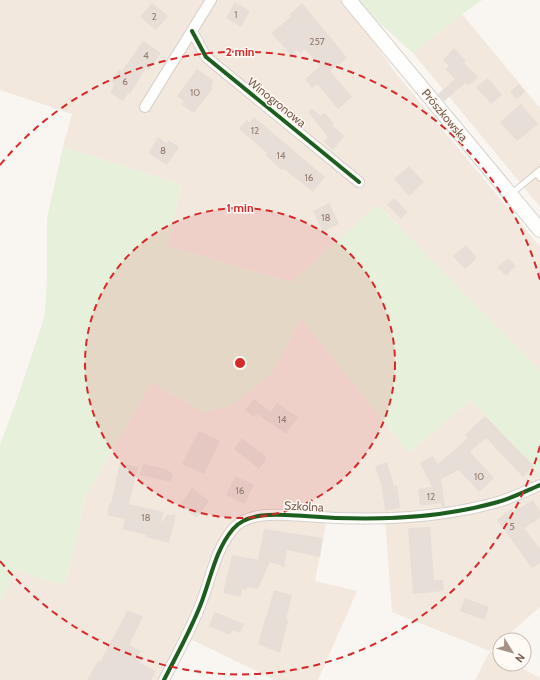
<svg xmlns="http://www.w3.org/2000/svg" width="540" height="680" font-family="Cabin,sans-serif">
	<rect width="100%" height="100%" fill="#f9f5f0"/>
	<!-- residential -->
	<g fill="#f2e8de">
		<polygon points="0,0 346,0 394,71 540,247 540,371 378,205 291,282 167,246 182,185 63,147 72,114 0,90"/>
		<polygon points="462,14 540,108 540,207 413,53"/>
		<polygon points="301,318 409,453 471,400 540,473 540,607 502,640 500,640 500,642 490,651 500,656 500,664 514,664 540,678 540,680 475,680 490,651 392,612 385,518 327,518 315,581 357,591 318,680 275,680 186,637 164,680 0,680 0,603 16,570 65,586 86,495 152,382 203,413 271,374"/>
	</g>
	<!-- green -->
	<g fill="#e7f0db">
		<polygon points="354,0 482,0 462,14 413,53"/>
		<polygon points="63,147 182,185 167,246 291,282 378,205 540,371 540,473 471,400 409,453 301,318 271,374 232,405 203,413 152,382 86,495 65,586 16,570 0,603 0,445 18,396 45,315 47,275 47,218"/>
	</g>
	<!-- building -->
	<g fill="#e6ded7">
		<polygon points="235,2 250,11 241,27 226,18"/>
		<polygon points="152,3 168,16 156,30 140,17"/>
		<polygon points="302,3 347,58 330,71 352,97 338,109 317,84 312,88 305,79 320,66 305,49 300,54 297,50 291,55 271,33 291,17 289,15"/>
		<polygon points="143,41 161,53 149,70 146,68 130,94 129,92 123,101 110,93 115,84 111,82 119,69 122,71"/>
		<polygon points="454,48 466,61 464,63 478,77 468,86 465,83 444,101 438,94 455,79 445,69 449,66 443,60"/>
		<polygon points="197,69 214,81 211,86 213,88 194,113 181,104 184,101 177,96"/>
		<polygon points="488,78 502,95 491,104 476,87"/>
		<polygon points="519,84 525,92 517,99 510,92"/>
		<polygon points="521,104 538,124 517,141 500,122"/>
		<polygon points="312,109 321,116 325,113 334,124 332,125 344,136 333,150 324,142 328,137 308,112"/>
		<polygon points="254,117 325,177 313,192 284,169 282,170 265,155 267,153 239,129 247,120 250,123"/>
		<polygon points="158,137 167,143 168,140 179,147 167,165 148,153"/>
		<polygon points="409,166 424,182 409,196 394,179"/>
		<polygon points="394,198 408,212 401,219 387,205"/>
		<polygon points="329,203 339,224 323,232 313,211"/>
		<polygon points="466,245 477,258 465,269 453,256"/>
		<polygon points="508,258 516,266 506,276 497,267"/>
		<polygon points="254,399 271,412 277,403 298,417 286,434 257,414 254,417 245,410"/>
		<polygon points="485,416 534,466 523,477 486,438 470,452 494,478 479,492 459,470 441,479 445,506 442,507 441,503 420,506 418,489 432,487 420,463 433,456 438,464 468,438 465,435"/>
		<polygon points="199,431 220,441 204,474 182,464"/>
		<polygon points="242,438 267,458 259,469 234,449"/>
		<polygon points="387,462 394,486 397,485 400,508 385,511 382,487 375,466"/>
		<polygon points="120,463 138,467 129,504 164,512 161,523 168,514 176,515 169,543 146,537 147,535 122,529 125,519 107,515 110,502 111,503"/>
		<polygon points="143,464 166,469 173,474 171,482 140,475"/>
		<polygon points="235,476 254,485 244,504 226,495"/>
		<polygon points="192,488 209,501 197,518 180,505"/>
		<polygon points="533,500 540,511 540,518 524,528 540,549 540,563 532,568 497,520 511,509 513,512"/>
		<polygon points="430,527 434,580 443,580 444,591 413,594 408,528"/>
		<polygon points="264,529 323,538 320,557 287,550 284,567 270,562 258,589 247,587 246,590 242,589 241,597 223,593 232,555 258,560"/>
		<polygon points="274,590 292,595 286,620 288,621 280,653 258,644"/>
		<polygon points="465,598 489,607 484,620 460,611"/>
		<polygon points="128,610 143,617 129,645 141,651 136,659 141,662 140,663 156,671 151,680 87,680 98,661 100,662"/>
		<polygon points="215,612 244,624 240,633 232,630 230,635 209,626"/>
	</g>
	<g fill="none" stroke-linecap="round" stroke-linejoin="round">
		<!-- service casing -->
		<g stroke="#d7d1cb" stroke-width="7">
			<g id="service">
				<polyline points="536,173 540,178"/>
				<polyline points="511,194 540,170"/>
			</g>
		</g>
		<!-- minor casing -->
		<g stroke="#d7d1cb" stroke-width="12">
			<g id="minor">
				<polyline points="192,31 206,57 359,182"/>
				<polyline points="145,107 211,0"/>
				<path d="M164 680C177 654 192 628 202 601 211 577 216 549 233 529 249 510 283 515 305 516 367 521 438 519 498 502 512 498 526 491 540 485"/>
			</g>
		</g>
		<!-- secondary casing -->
		<g stroke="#d9d2cb" stroke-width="16">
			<polyline id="secondary" points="349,0 540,230"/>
		</g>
		<!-- service -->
		<use href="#service" stroke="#fefefd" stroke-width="5"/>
		<!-- minor -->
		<use href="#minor" stroke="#fefefd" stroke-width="10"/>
		<!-- secondary -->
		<use href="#secondary" stroke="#fefefd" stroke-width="14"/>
		<!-- cycleway casing -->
		<g stroke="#fffaf3" stroke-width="6">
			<g id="cycleway">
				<polyline points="192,31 206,57 359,182"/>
				<path d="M164 680C177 654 192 628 202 601 211 577 216 549 233 529 249 510 283 515 305 516 367 521 438 519 498 502 512 498 526 491 540 485"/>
			</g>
		</g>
		<!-- cycleway -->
		<use href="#cycleway" stroke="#1b5e20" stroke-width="4"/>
	</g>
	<!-- distance rings -->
	<circle cx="240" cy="363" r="155" fill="#d62828" fill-opacity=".12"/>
	<g fill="none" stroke="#d62828" stroke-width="2" stroke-dasharray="7 5">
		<circle cx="240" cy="363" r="155"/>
		<path d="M540 446A311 311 0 0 1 0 561M0 165A311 311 0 0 1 540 280"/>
	</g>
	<g text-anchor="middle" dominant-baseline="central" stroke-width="3" stroke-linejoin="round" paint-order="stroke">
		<!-- number labels -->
		<g font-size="10" fill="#977e72">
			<text x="236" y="14">1</text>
			<text x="154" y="16">2</text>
			<text x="317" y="41">257</text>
			<text x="146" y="55">4</text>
			<text x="125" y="81">6</text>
			<text x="195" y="92">10</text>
			<text x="255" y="130">12</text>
			<text x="163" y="150">8</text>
			<text x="281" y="155">14</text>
			<text x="309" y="177">16</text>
			<text x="326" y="217">18</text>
			<text x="282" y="419">14</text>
			<text x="479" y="476">10</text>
			<text x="240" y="490">16</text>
			<text x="431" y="496">12</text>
			<text x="146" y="517">18</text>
			<text x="512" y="526">5</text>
		</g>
		<!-- street labels -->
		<g font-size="12" fill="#7a5c4d" stroke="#fffaf3">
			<text transform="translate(277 102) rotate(39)">Winogronowa</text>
			<text transform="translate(445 115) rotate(50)">Prószkowska</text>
			<text transform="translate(304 506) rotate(3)">Szkolna</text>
		</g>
	</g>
	<circle cx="240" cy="363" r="6" fill="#d62828" stroke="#fffaf3" stroke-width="2"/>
	<g font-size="12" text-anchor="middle" font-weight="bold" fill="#d62828" stroke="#fffaf3" stroke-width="3" stroke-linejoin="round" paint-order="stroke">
		<text x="240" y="56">2 min</text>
		<text x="240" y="212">1 min</text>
	</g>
	<!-- north arrow -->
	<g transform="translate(512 652) rotate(127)"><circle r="19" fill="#fffaf3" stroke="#cabbb1"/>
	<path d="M0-3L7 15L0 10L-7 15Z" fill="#a69286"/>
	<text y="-6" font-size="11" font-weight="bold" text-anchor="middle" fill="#7a5c4d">N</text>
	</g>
</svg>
